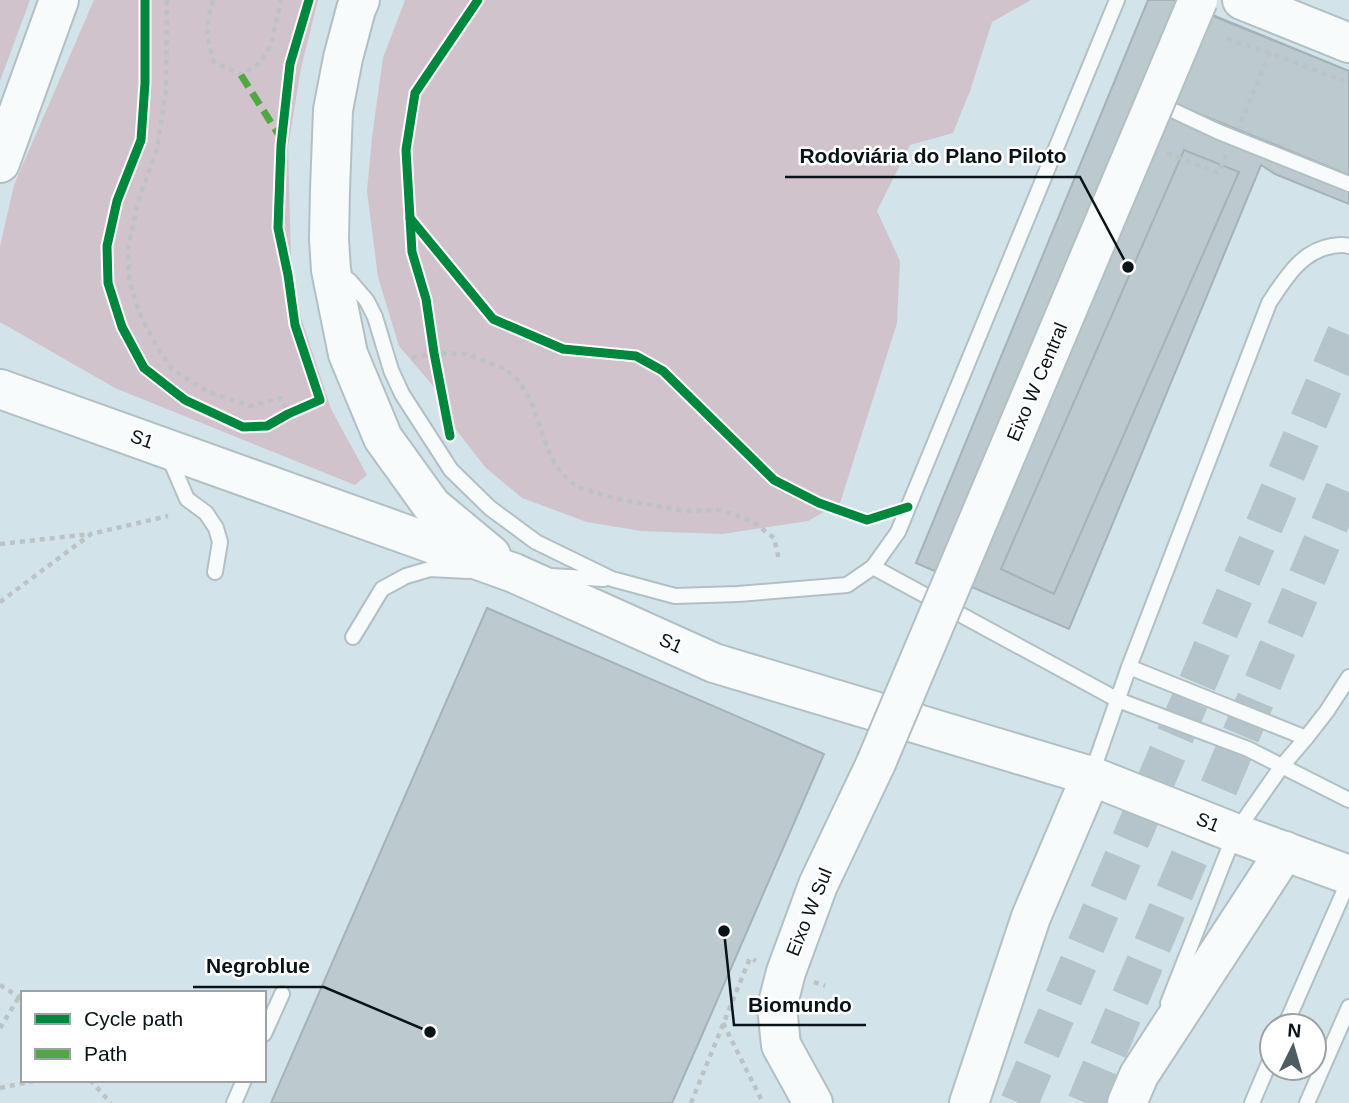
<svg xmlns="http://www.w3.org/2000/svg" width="1349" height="1103" font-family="Helvetica,sans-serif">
	<rect width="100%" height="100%" fill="#d2e3ea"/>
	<!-- green -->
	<g fill="#d0c3cc">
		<polygon points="0,0 30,0 0,81"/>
		<polygon points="94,0 318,0 301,68 288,147 291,257 301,317 331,409 367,475 355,485 115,388 0,322 0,246 14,185"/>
		<polygon points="405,0 1031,0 992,22 970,91 953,133 910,145 877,211 900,261 897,323 840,503 808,521 722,534 641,531 587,522 522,498 486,468 457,431 434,387 399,346 378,277 367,191 372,137 383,58"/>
	</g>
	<!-- building -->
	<g fill="#bcc9cf" stroke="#a5b2b7" stroke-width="2">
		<polygon points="1148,0 1176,0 1349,71 1349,204 1275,174 1261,165 1069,629 916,563"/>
		<polygon points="1208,14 1349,71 1349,175 1168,101"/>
		<polygon points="1184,150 1239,172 1054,594 1001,569"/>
		<polygon points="487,608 824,754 702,1035 672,1103 271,1103"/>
	</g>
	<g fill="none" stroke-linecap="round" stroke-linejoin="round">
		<!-- trunk-tunnel -->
		<g stroke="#b4c4ca" stroke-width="38" stroke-dasharray="38 19" stroke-linecap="butt">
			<polyline points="1019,1103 1349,326"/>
			<polyline points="1086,1103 1349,478"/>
		</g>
		<!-- service casing -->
		<g stroke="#b2c0c5" stroke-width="18">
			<g id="service">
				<polyline points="1157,103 1219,132"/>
				<polyline points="339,274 350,281 367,301 375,317 391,370 402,394 451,470 490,508 536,542 612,579 675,596 738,594 847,585 873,567 898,532 1117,0"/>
				<polyline points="168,455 187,499 206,513 216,528 220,542 215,572"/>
				<polyline points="873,567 1118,700 1248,749 1349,800"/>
				<polyline points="551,576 604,579"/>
				<polyline points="353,637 382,589 406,576 430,569 468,571"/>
				<polyline points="1129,667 1306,738"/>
				<path d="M1092 773 1129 667 1269 303C1285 279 1301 251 1332 246 1339 245 1343 244 1349 246"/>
				<polyline points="1168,1003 1235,833 1282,766 1306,738 1327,711 1349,677"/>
				<polyline points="1285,1026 1349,880"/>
				<polyline points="264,1034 282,994"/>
				<polyline points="234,1103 244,1080"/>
				<polyline points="1252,1103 1272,1056"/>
				<polyline points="1307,1103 1349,1007"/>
			</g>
		</g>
		<!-- secondary casing -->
		<g stroke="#b2c0c5" stroke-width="42">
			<polyline id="secondary" points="0,163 59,0"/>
		</g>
		<!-- primary casing -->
		<g stroke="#b2c0c5" stroke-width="42">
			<g id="primary">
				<polyline points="1242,0 1349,43"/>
				<polyline points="813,1103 781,1045 777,1007 786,972 818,885 876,763"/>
			</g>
		</g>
		<!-- trunk casing -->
		<g stroke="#b2c0c5" stroke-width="42">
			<g id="trunk">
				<polyline points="360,0 356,9 343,58 333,110 330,190 329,239 331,270 348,354 383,438 432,506 491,555"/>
				<polyline points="0,389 514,573 714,663 1091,776 1235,833 1349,875"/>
				<polyline points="969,1103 1031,917 1091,776"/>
				<polyline points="1127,1103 1139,1075 1285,851"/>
			</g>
		</g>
		<!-- path -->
		<g stroke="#bcc3c5" stroke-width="4.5" stroke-dasharray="5 5" stroke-linecap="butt">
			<polyline points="167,0 166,91 157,149 138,202 128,248 129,280 139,312 154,342 172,369 206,391 250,406 281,398 288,414"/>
			<path d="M213 0C205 26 206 36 214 62L242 75 261 62 271 45 281 0"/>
			<polyline points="1227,39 1270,53"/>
			<polyline points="1241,122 1270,53 1349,83"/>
			<polyline points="1167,153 1218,173 1226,155"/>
			<polyline points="412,358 434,353 465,354 506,369 521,383 533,406 547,447 556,467 577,487 617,499 686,511 720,510 752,521 774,538 779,560"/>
			<polyline points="0,544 90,534"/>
			<polyline points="0,602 91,534 168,516"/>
			<polyline points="814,982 825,986"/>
			<polyline points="0,985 19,997 23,998"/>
			<polyline points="723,1023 763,1103"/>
			<polyline points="0,1028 19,997"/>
			<polyline points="90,1080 111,1103"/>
			<polyline points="0,1088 38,1080"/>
			<polyline points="691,1103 750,958 756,961"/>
		</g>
		<!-- service -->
		<use href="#service" stroke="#f8fbfc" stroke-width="14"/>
		<!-- secondary -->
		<use href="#secondary" stroke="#f8fbfc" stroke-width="38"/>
		<!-- primary -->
		<use href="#primary" stroke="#f8fbfc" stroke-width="38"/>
		<!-- trunk -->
		<use href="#trunk" stroke="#f8fbfc" stroke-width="38"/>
		<!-- service-bridge casing -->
		<g stroke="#b2c0c5" stroke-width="18" stroke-linecap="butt">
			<polyline id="service-bridge" points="1219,132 1349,184"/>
		</g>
		<!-- primary-bridge casing -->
		<g stroke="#b2c0c5" stroke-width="42" stroke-linecap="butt">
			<polyline id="primary-bridge" points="876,763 1198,0"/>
		</g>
		<!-- service-bridge -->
		<use href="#service-bridge" stroke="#f8fbfc" stroke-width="14"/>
		<!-- primary-bridge -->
		<use href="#primary-bridge" stroke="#f8fbfc" stroke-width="38"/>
		<!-- quiet -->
		<polyline stroke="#50a842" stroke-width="7" stroke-dasharray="14 7" stroke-linecap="butt" points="241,75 282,140"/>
		<!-- cycleway casing -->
		<g stroke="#fff" stroke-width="13">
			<g id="cycleway">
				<polyline points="145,0 145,83 141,140 117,201 107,246 108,283 122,327 144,368 185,400 243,427 267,426 288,414 320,400 295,325 288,275 278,228 281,145 290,64 309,0"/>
				<polyline points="478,0 415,93 406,150 410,218 493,319 563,349 636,356 663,371 774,480 819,503 867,520 908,507"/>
				<polyline points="410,218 412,252 426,299 434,353 450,436"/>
			</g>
		</g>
		<!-- cycleway -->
		<use href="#cycleway" stroke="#00873e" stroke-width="9"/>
	</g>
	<g text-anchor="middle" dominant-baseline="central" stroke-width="5" stroke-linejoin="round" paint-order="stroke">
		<!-- street labels -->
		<g font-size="19" fill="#081418" stroke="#fff">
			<text transform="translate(1037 382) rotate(-67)">Eixo W Central</text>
			<text transform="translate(142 439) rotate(19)">S1</text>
			<text transform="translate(671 643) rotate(24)">S1</text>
			<text transform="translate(1208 822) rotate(22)">S1</text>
			<text transform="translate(809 912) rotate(-68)">Eixo W Sul</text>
		</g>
	</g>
	<!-- callouts -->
	<path fill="none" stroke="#081418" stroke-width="2.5" d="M1128 267L1080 177H785M430 1032L324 987H193M724 931L734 1025H866"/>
	<g fill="#081418" stroke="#fff" stroke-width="2.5">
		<circle cx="1128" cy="267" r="7"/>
		<circle cx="430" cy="1032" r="7"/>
		<circle cx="724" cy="931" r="7"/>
	</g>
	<g font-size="21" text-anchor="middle" font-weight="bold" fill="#081418" stroke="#fff" stroke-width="5" stroke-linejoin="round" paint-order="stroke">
		<text x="933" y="163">Rodoviária do Plano Piloto</text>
		<text x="258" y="973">Negroblue</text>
		<text x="800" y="1012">Biomundo</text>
	</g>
	<!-- legend -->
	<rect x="21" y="991" width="245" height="91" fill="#ffffff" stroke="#9ca1a3" stroke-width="2"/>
	<rect x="35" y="1014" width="35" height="10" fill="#00873e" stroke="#9ca1a3" stroke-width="2"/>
	<text x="84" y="1026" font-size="21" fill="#081418">Cycle path</text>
	<rect x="35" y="1049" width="35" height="10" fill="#50a842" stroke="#9ca1a3" stroke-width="2"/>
	<text x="84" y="1061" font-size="21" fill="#081418">Path</text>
	<!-- north arrow -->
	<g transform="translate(1293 1047) rotate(5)"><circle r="33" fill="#ffffff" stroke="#9ca1a3" stroke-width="2"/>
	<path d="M0-5L12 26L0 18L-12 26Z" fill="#4f5c62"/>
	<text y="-10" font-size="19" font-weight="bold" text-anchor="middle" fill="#081418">N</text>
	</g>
</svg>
